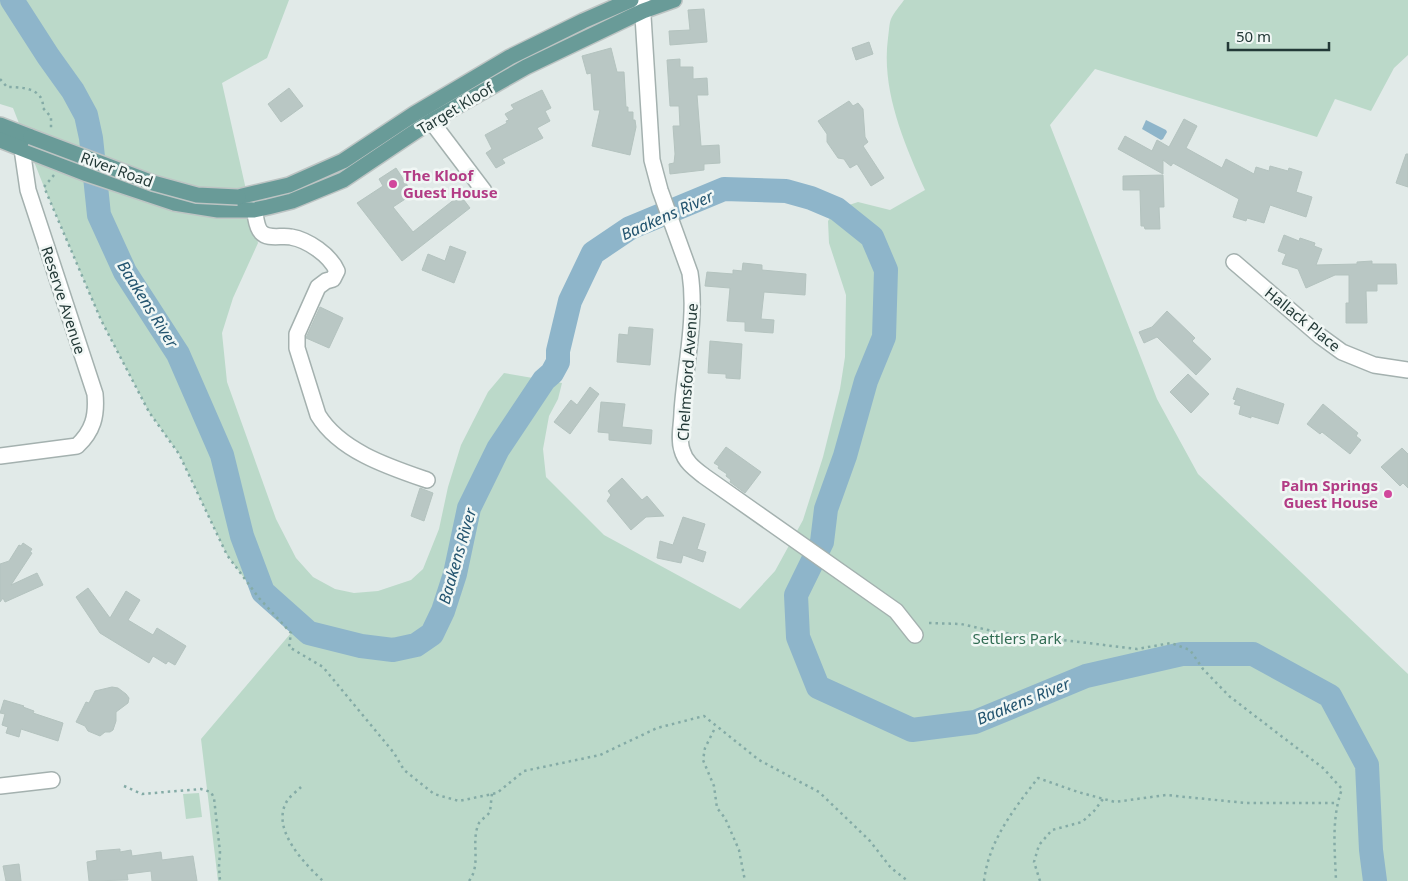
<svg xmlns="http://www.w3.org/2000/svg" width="1408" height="881" font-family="'Noto Sans',sans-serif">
	<rect width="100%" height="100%" fill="#e1eae8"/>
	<!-- green -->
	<g fill="#bbd9c9">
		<path d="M0 0H289L267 58 222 83 258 243 233 298 222 333 227 382 276 519 296 558 313 577 335 589 354 593 378 591 411 580 423 569 439 529 448 487 461 445 488 392 504 373 562 383 558 399 549 416 543 449 546 477 604 535 740 609 775 571 803 520 823 457 840 389 845 357 846 295 829 243 828 221 837 209 858 202 890 210 925 190C904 143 881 90 888 38 889 32 889 24 891 19 894 12 900 6 904 0H1408V55L1394 68 1371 111 1335 99 1317 137 1095 69 1050 125 1157 399 1198 474 1408 674V881H218L201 739 291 633 259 598 227 555 179 454 149 412 101 320 44 187 13 108 0 104Z"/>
		<polygon points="199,793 202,817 186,819 183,794"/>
	</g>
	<!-- water -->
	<polygon fill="#8eb5ca" points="1146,120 1166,130 1167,132 1163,139 1161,140 1142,129"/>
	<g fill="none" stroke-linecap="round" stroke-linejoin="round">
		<!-- river -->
		<polyline stroke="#8eb5ca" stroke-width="24" points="12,0 48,56 73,91 86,115 91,138 99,215 125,272 178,354 222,455 242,536 263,592 309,633 361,646 393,650 416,645 432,634 443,611 455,574 469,508 498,449 544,380 552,373 558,362 558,351 570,301 593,253 630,228 724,189 786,191 811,198 837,209 872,237 886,270 884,337 866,381 845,456 826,509 822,542 796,595 798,637 818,687 912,730 975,722 1086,676 1182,654 1253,654 1330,696 1367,765 1371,850 1375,881"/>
	</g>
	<!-- building -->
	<g fill="#b9c7c4" stroke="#b4c3bf">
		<polygon points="704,9 707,42 670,45 669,31 690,30 688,10"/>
		<polygon points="869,42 873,54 856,60 852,48"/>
		<polygon points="611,48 617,72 624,72 626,107 628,107 628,112 633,112 633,120 635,120 636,127 630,155 592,146 600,110 594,110 591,73 587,74 582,56"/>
		<polygon points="680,59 680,67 693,67 693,79 707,78 708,95 697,95 701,146 719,145 720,163 704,164 704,170 670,174 669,164 674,163 675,154 673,126 680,126 679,106 670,106 667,60"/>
		<polygon points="289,88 303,106 281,122 268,104"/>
		<polygon points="542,90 551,108 545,111 550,121 537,128 543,138 502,159 505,163 496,168 486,153 492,149 485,135 507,123 506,121 509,120 505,114 514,109 511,105"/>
		<polygon points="849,101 853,106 858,103 863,109 865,137 868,142 863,146 884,178 871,186 857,164 850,168 844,159 838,158 827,142 827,134 818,121"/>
		<polygon points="1184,119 1197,126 1186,148 1222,168 1226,159 1254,174 1256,167 1269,171 1270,166 1288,171 1289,168 1302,172 1296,192 1312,197 1306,217 1270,205 1264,223 1247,218 1246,221 1233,217 1239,199 1173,163 1171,166 1163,160 1163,174 1118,149 1125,136 1152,151 1157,140 1169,147"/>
		<polygon points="1406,154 1408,154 1408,187 1396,183"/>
		<polygon points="396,168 413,194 393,207 413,232 460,195 470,208 402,261 357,203 383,186 379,179"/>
		<polygon points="1163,175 1164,207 1159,207 1160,229 1145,229 1144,226 1141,226 1140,190 1123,190 1123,176"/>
		<polygon points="1284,235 1299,241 1300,238 1315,243 1314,246 1322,249 1316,265 1357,264 1357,262 1372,261 1372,264 1396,264 1397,284 1377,284 1377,291 1366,291 1367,323 1346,323 1346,303 1349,303 1349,275 1335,275 1306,288 1298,269 1282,264 1286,254 1278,251"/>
		<polygon points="450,246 466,252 454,283 422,270 428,254 445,261"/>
		<polygon points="743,263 762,265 762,270 806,274 805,295 764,292 761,319 774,320 773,333 745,331 745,322 727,321 730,288 705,286 707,272 733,274 733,270 742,271"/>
		<polygon points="320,307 343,318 329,348 306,338"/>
		<polygon points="1167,311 1195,338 1192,341 1211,359 1196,375 1157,337 1144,343 1139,332 1152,327"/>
		<polygon points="629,327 653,329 650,365 617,362 619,334 628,335"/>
		<polygon points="710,341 742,344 740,379 726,378 726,374 708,373"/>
		<polygon points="1188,374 1209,394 1191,413 1170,392"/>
		<polygon points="590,387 599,394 570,434 554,422 571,400 577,405"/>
		<polygon points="1237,388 1284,404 1278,424 1251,416 1251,418 1239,414 1241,406 1234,404 1236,400 1233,399"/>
		<polygon points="601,402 625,404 622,427 652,430 651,444 609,440 609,433 598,432"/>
		<polygon points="1323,404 1358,433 1356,436 1361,440 1350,454 1322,432 1320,434 1307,424"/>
		<polygon points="726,447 761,472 745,493 730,482 731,480 726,476 727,474 718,468 719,466 714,463"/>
		<polygon points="1402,448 1408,454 1408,488 1403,483 1400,486 1381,467"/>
		<polygon points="622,478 642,500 647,496 664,516 646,517 631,530 607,501 611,495 608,491"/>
		<polygon points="420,488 433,493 424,521 411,516"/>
		<polygon points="683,517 705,524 697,549 706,552 703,562 683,555 681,563 657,558 660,541 673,545"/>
		<polygon points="23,543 32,549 30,552 32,553 11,585 37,573 43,585 5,602 3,598 0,602 0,564 9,561 19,545 21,546"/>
		<polygon points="88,588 110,618 126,591 140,600 128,620 153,635 157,628 186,646 175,665 168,661 166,664 153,656 149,663 100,633 76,597"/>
		<polygon points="112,687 118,688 126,694 129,698 128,703 116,712 116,721 113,730 110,732 105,732 100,736 88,731 85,726 76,722 86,702 89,703 95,691"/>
		<polygon points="4,700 24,706 23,707 34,711 33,713 63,723 58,741 21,729 19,737 6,733 8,727 2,725 5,714 0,713"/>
		<polygon points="120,849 120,852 131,850 132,856 161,852 162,860 193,856 197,881 152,881 151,871 127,874 128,880 89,881 87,862 97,860 96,851"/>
		<polygon points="19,864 21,881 6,881 3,866"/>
	</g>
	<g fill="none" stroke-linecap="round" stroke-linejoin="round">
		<!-- minor casing -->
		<g stroke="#a4b1af" stroke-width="18">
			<g id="minor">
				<path d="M642 0 652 160 660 190 690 273C697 318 685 366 682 412 682 424 678 439 682 450 685 462 695 469 704 476L896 611 915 635"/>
				<polyline points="431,121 484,191"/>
				<path d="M254 210C256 216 256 227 261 232 268 240 281 235 291 237 308 240 330 255 337 271L333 279 326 281 318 287 297 334V348L318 415C340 451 389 467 427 480"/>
				<polyline points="1234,262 1320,336 1342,352 1374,365 1408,370"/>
				<path d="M0 456 77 446C93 431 97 416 95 394L28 190 22 149"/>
				<polyline points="0,786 52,780"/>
			</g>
		</g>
		<!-- major casing -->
		<g stroke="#bdc4c3" stroke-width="18">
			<g id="major">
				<polyline points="0,125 31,137"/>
				<polyline points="0,140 87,174 174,203 218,210 254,210 268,207 292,201 343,180 431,121 526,67 643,11 674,0"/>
				<polyline points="238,197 289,185 343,161 414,114 510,57 583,21 631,0"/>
			</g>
		</g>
		<!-- path -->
		<g stroke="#84aba6" stroke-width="2.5" stroke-dasharray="2.5 4" stroke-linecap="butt">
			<path d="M0 79 7 87C22 87 44 88 43 108L51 117V130"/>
			<polyline points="54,175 44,187 101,320 149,412 179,454 227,555 259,598 291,633 289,647 323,667 394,753 404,770 434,794 459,801 497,793 524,771 600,755 657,728 704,716 759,760 819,792 870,841 891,868 908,881"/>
			<path d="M929 623 961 624 997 632 1137 649 1171 643 1190 650 1203 669 1229 696 1323 768 1342 789C1331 819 1335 850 1336 881"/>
			<polyline points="714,730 705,748 703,760 714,786 717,808 725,818 739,850 745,881"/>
			<polyline points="124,786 142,794 201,789 211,792 214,798 220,852 219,866 220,881"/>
			<path d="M301 787C297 791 290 796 287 801 270 829 305 864 323 881"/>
			<path d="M469 881C482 864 470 842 479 823 482 819 487 816 490 812L492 793"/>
			<path d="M984 881C989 840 1014 809 1038 778L1078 792 1115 802 1166 795 1246 803H1337"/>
			<polyline points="1040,881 1034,862 1039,845 1052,830 1082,822 1094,811 1103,799"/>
		</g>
		<!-- minor -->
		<use href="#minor" stroke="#fff" stroke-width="15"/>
		<!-- major -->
		<use href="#major" stroke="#699b98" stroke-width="15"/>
		<!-- major-bridge casing -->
		<g stroke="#bdc4c3" stroke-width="18" stroke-linecap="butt">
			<polyline id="major-bridge" points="31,137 153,183 197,195 238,197"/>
		</g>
		<!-- major-bridge -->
		<use href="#major-bridge" stroke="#699b98" stroke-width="15"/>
	</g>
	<!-- markers -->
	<g fill="#d1479c" stroke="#f1f7f5" stroke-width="2">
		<circle cx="393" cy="184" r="5"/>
		<circle cx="1388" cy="494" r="5"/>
	</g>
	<g text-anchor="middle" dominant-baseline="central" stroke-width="5" stroke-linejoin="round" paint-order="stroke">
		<!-- street labels -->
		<g font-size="15" fill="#233937" stroke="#f1f7f5">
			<text transform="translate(455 108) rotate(-31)">Target Kloof</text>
			<text transform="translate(117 169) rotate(20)">River Road</text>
			<text transform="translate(64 300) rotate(72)">Reserve Avenue</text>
			<text transform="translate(1303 319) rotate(39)">Hallack Place</text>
			<text transform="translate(687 372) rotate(-86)">Chelmsford Avenue</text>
		</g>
		<!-- hotel labels -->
		<g font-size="15" font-weight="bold" fill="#b23c85" stroke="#f1f7f5" text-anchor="start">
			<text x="403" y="175">The Kloof<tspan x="403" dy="17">Guest House</tspan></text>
			<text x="1378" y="485" text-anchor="end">Palm Springs<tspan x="1378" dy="17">Guest House</tspan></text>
		</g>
		<!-- park labels -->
		<g font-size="15" fill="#316c53" stroke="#f1f7f5">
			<text x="1017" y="638">Settlers Park</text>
		</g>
		<!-- water labels -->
		<g font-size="16" font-style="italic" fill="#23546f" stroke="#f1f7f5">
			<text transform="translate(667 215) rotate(-24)">Baakens River</text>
			<text transform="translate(148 304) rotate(58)">Baakens River</text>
			<text transform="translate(457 556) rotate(-74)">Baakens River</text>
			<text transform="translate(1023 701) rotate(-22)">Baakens River</text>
		</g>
	</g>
	<!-- scale -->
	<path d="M1228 42v8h101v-8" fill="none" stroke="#233937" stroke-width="2.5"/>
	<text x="1236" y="42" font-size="15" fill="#233937" stroke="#f1f7f5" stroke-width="4" paint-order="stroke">50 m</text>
</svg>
